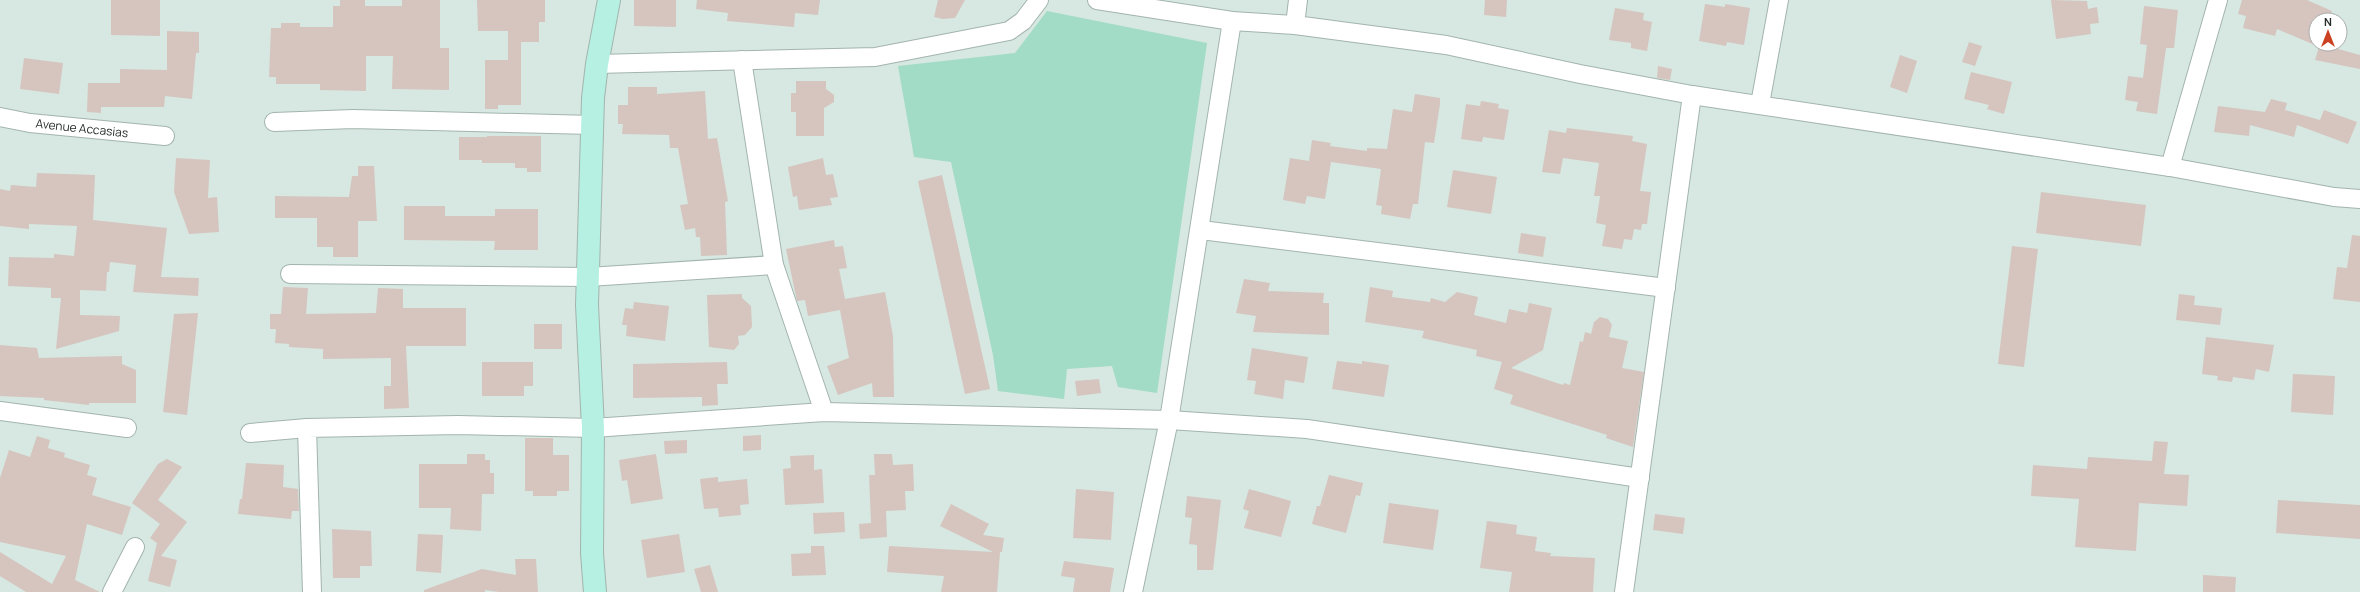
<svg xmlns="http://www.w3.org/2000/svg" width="2360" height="592" font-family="Manrope,sans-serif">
	<rect width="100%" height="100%" fill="#d6e8e1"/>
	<!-- green -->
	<polygon fill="#a2dbc6" points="1047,11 1207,43 1157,393 1118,387 1112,366 1067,369 1064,399 998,391 993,355 951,162 914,157 898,66 1015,53"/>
	<!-- building -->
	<g fill="#d6c4bf">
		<polygon points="111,0 160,0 160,36 111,35"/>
		<polygon points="340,0 365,0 365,6 402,6 402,0 440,0 440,48 449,48 449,90 392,89 393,56 366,56 366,91 320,90 320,84 276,84 276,77 269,77 271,28 281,28 281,23 300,23 300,27 333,27 333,6 340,6"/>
		<polygon points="477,0 545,0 545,22 539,22 539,42 521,42 521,105 498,105 498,109 485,109 485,60 508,60 508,31 478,31"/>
		<polygon points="634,0 676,0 676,27 634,26"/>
		<polygon points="697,0 820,0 818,15 795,13 794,27 727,21 728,13 696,9"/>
		<polygon points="938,0 965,0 955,18 943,19 934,17"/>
		<polygon points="1485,0 1507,0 1506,17 1484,15"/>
		<polygon points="2051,0 2087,1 2088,9 2097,7 2099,23 2090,24 2091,34 2056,39"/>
		<polygon points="2242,0 2307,0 2332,11 2328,20 2316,20 2317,46 2277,29 2275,36 2243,28 2246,16 2238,14"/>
		<polygon points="1705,4 1725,7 1725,4 1750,8 1744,45 1727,42 1726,46 1699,41"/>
		<polygon points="2144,6 2178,10 2174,48 2166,48 2157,114 2136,111 2138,102 2125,100 2128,76 2143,78 2147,45 2140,44"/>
		<polygon points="1615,8 1644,13 1643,20 1652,22 1647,51 1631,48 1631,43 1609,40"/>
		<polygon points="167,31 199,32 199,53 196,53 192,99 165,96 164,107 101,107 101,113 87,112 88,83 120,83 120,69 167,70"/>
		<polygon points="1969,42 1982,46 1975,66 1962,62"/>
		<polygon points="2320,44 2360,55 2360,69 2315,60"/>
		<polygon points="1900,55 1917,61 1907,93 1890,87"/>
		<polygon points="24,58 63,63 59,94 20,89"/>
		<polygon points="1658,66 1672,69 1670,80 1657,78"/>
		<polygon points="1971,72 2012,82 2004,114 1987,109 1989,105 1964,99"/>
		<polygon points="796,81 826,81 826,89 834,95 834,102 824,108 824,136 796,136 796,112 791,112 791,93 796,93"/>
		<polygon points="628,87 657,87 657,94 705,91 708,139 717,138 728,201 725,202 727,255 701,256 700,237 696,237 695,228 685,230 680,205 688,204 678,148 670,148 669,135 622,134 623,124 618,124 618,105 628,105"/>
		<polygon points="1415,94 1440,98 1440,104 1434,143 1425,142 1418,204 1413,204 1410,219 1381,214 1382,206 1376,205 1381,169 1331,162 1325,199 1307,196 1305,204 1283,200 1290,158 1309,161 1312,140 1331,143 1330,146 1367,151 1367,148 1387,149 1393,109 1412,112"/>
		<polygon points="2271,99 2287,103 2285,110 2320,120 2324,110 2357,122 2348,144 2297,125 2294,137 2250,125 2249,136 2214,132 2218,106 2265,112"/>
		<polygon points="1481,101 1499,104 1498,108 1509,110 1504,140 1483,137 1482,142 1461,139 1466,104 1480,106"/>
		<polygon points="1567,128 1633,136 1632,141 1647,144 1640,191 1651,192 1647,224 1642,224 1641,230 1634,229 1632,240 1624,239 1622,249 1602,246 1606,225 1596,223 1600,196 1594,196 1599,163 1563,158 1560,174 1542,172 1549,130 1566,133"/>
		<polygon points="487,136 541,136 541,172 527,172 527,168 515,168 515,163 482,163 482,160 459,160 459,137 487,137"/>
		<polygon points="176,158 210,160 208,198 217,197 219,232 189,234 174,192"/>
		<polygon points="823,158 826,175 833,174 838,197 830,198 832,205 799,210 797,196 793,197 788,167"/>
		<polygon points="358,166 374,166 377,221 358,221 358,257 333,257 333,247 317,247 317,218 275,218 275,196 349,197 352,176 358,176"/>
		<polygon points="1453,170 1497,177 1491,214 1447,207"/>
		<polygon points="37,173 95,175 93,220 167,228 161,277 199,278 198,296 133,292 136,265 110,262 109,272 107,272 106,291 80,290 80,315 120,316 119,331 56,349 61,298 51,298 51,288 8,286 9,257 54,258 54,254 74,256 77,226 29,224 29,229 0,226 0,189 10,191 11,185 36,187"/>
		<polygon points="942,175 990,389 965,394 918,181"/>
		<polygon points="2041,192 2146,205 2141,246 2036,233"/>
		<polygon points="404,206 445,206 445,216 495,216 495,209 538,209 538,250 494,250 495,241 404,240"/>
		<polygon points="1521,233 1546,237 1543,257 1518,253"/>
		<polygon points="2352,235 2360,236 2360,302 2333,299 2337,267 2347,268"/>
		<polygon points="834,240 835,247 843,246 847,268 839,269 845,299 885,292 893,336 894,397 873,397 872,383 838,395 827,366 849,358 840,310 808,316 805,300 797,301 786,249"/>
		<polygon points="2012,246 2038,249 2024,367 1998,364"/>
		<polygon points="1244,279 1270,283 1268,291 1324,293 1323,303 1329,303 1329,335 1253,332 1256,316 1236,313"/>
		<polygon points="283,287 308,288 306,314 376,313 378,288 403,289 403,308 466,308 466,346 406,346 409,408 384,409 384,386 391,386 391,358 323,359 323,349 289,347 289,344 275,343 276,329 270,329 270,314 281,314"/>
		<polygon points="1370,287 1393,291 1392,297 1430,302 1431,298 1445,302 1457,292 1478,297 1474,315 1506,323 1509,309 1527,313 1529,303 1552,308 1543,350 1511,368 1563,385 1564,383 1570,385 1580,341 1583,342 1585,332 1591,334 1594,322 1600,317 1608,319 1612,325 1609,337 1628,341 1622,368 1644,372 1633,447 1606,438 1607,435 1510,404 1513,395 1494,389 1502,362 1476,356 1477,350 1422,338 1424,331 1365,322"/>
		<polygon points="742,294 742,298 751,306 752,327 745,335 738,336 739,344 734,350 709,347 707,295"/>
		<polygon points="2179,294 2195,296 2194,305 2222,308 2220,325 2176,320"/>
		<polygon points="634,302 669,306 665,341 626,336 627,325 622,325 625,308 633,309"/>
		<polygon points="198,313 187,415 163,412 174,314"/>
		<rect x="534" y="324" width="28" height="25"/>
		<polygon points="2206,337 2274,345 2269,372 2256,369 2254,380 2233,377 2232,382 2217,380 2218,376 2202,374"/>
		<polygon points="0,345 37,348 39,358 122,356 122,364 136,370 136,403 89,403 89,405 44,400 44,398 0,396"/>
		<polygon points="1252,348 1308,357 1304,383 1285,380 1283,399 1254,394 1256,381 1247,380"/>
		<polygon points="1337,361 1362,364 1362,361 1389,365 1384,397 1332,389"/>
		<polygon points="482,362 533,362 533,386 524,386 524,396 482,396"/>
		<polygon points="727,362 728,384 717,384 718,405 702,406 702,397 633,398 633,364"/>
		<polygon points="2293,374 2335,376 2333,415 2291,412"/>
		<polygon points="1099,379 1101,393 1077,396 1075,381"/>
		<polygon points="761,435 761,450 743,451 743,436"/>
		<polygon points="37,436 50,440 48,448 65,453 64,457 90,465 87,475 97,478 92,495 131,507 122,535 87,524 75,580 100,592 26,592 0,576 0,552 52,584 66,556 0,542 0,478 9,450 30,457"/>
		<polygon points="525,438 553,438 553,455 569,455 569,491 557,491 557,496 533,496 533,491 525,491"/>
		<polygon points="687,440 687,453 665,454 664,441"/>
		<polygon points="2154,441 2168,442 2164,474 2189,475 2187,506 2139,503 2136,551 2075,547 2079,499 2031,496 2033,465 2087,469 2088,457 2152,461"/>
		<polygon points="467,454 485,454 485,460 490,460 490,473 494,473 494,494 482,494 481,531 450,529 451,508 419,508 419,464 467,464"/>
		<polygon points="656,454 663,499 631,504 627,480 622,481 619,460"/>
		<polygon points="874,454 892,454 893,465 913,464 914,491 905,491 906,510 886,511 887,537 860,539 859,524 871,523 869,475 875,475"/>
		<polygon points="814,455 814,470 822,469 824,503 785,505 783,469 791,468 790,456"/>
		<polygon points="167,459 182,467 158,500 187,522 161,556 177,560 170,587 148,581 157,543 150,538 160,524 132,503 158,464"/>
		<polygon points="246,463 284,465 283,487 298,489 299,511 292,511 291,519 238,514 240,499 242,499"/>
		<polygon points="1329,475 1363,483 1360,496 1356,495 1346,533 1312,524 1317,506 1320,506"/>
		<polygon points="718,477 718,482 747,479 749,504 740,505 741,515 719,517 718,508 704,509 700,479"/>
		<polygon points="1076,489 1114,492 1111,540 1073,538"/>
		<polygon points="1249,489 1291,501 1281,537 1244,528 1249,511 1243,509"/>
		<polygon points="1187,496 1221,500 1213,570 1197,570 1197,545 1189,544 1192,518 1185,517"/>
		<polygon points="2278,500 2360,505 2360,539 2276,533"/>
		<polygon points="1389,503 1439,510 1433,550 1383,543"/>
		<polygon points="951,504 989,524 983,535 1004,538 1002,552 1000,552 997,592 941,592 944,576 887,572 889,546 993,552 940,526"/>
		<polygon points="844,512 845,532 814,534 813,513"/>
		<polygon points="1655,514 1685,518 1683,534 1653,530"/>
		<polygon points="1487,521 1517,525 1516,534 1537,537 1535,551 1551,553 1550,556 1595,558 1593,592 1509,592 1512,572 1480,568"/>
		<polygon points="332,529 371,531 372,566 360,566 360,578 333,578"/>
		<polygon points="418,534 443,535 441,573 416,571"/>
		<polygon points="679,534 685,572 647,578 641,540"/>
		<polygon points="811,546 824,546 826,575 792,576 791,554 811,553"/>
		<polygon points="515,559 536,559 538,592 499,592 485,590 485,592 424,592 424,590 482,569 516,575"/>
		<polygon points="1064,561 1114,568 1110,592 1073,592 1075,578 1061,576"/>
		<polygon points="710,565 718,592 701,592 694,569"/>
		<polygon points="2203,575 2236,577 2235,592 2203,592"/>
	</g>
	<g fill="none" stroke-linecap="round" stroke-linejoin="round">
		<!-- street casing -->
		<g stroke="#a3b4ad" stroke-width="20">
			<g id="street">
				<polyline points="1097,0 1232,21 1295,25 1446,45 1580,74 1692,95 2170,167 2334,197 2360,199"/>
				<polyline points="1295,25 1298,0"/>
				<polyline points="742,60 774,265 824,412"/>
				<polyline points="597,64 875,57 1009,31 1023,21 1039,0"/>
				<polyline points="1760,104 1779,0"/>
				<polyline points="0,117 30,123 165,136"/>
				<polyline points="274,122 353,119 593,125"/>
				<polyline points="2170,167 2218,0"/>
				<polyline points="1201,230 1666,288"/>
				<polyline points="290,274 588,277 774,265"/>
				<polyline points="0,411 127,428"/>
				<polyline points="250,433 307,428"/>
				<polyline points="112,592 135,547"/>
				<polyline points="312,592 307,428 458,425 593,428 824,412 1169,420 1307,429 1640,478"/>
				<polyline points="1133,592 1169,420 1232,21"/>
				<polyline points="1624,592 1692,95"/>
			</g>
		</g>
		<!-- secondary casing -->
		<g stroke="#a3b4ad" stroke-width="24">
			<polyline id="secondary" points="595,592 592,553 593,428 587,305 593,98 597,64 609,0"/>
		</g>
		<!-- street -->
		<use href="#street" stroke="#fff" stroke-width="18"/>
		<!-- secondary -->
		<use href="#secondary" stroke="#b5f0e2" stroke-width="22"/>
	</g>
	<g text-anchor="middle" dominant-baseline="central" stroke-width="4" stroke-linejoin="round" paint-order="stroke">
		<!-- street labels -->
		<g font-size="12" fill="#252c2a" stroke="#fff">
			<text transform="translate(82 128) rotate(6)">Avenue Accasias</text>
		</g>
	</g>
	<!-- north arrow -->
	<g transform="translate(2328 32)"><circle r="19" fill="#ffffff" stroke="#a8abaa"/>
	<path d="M0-3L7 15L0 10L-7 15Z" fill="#cb4121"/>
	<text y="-6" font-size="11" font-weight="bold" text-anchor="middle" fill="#252c2a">N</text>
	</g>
</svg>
